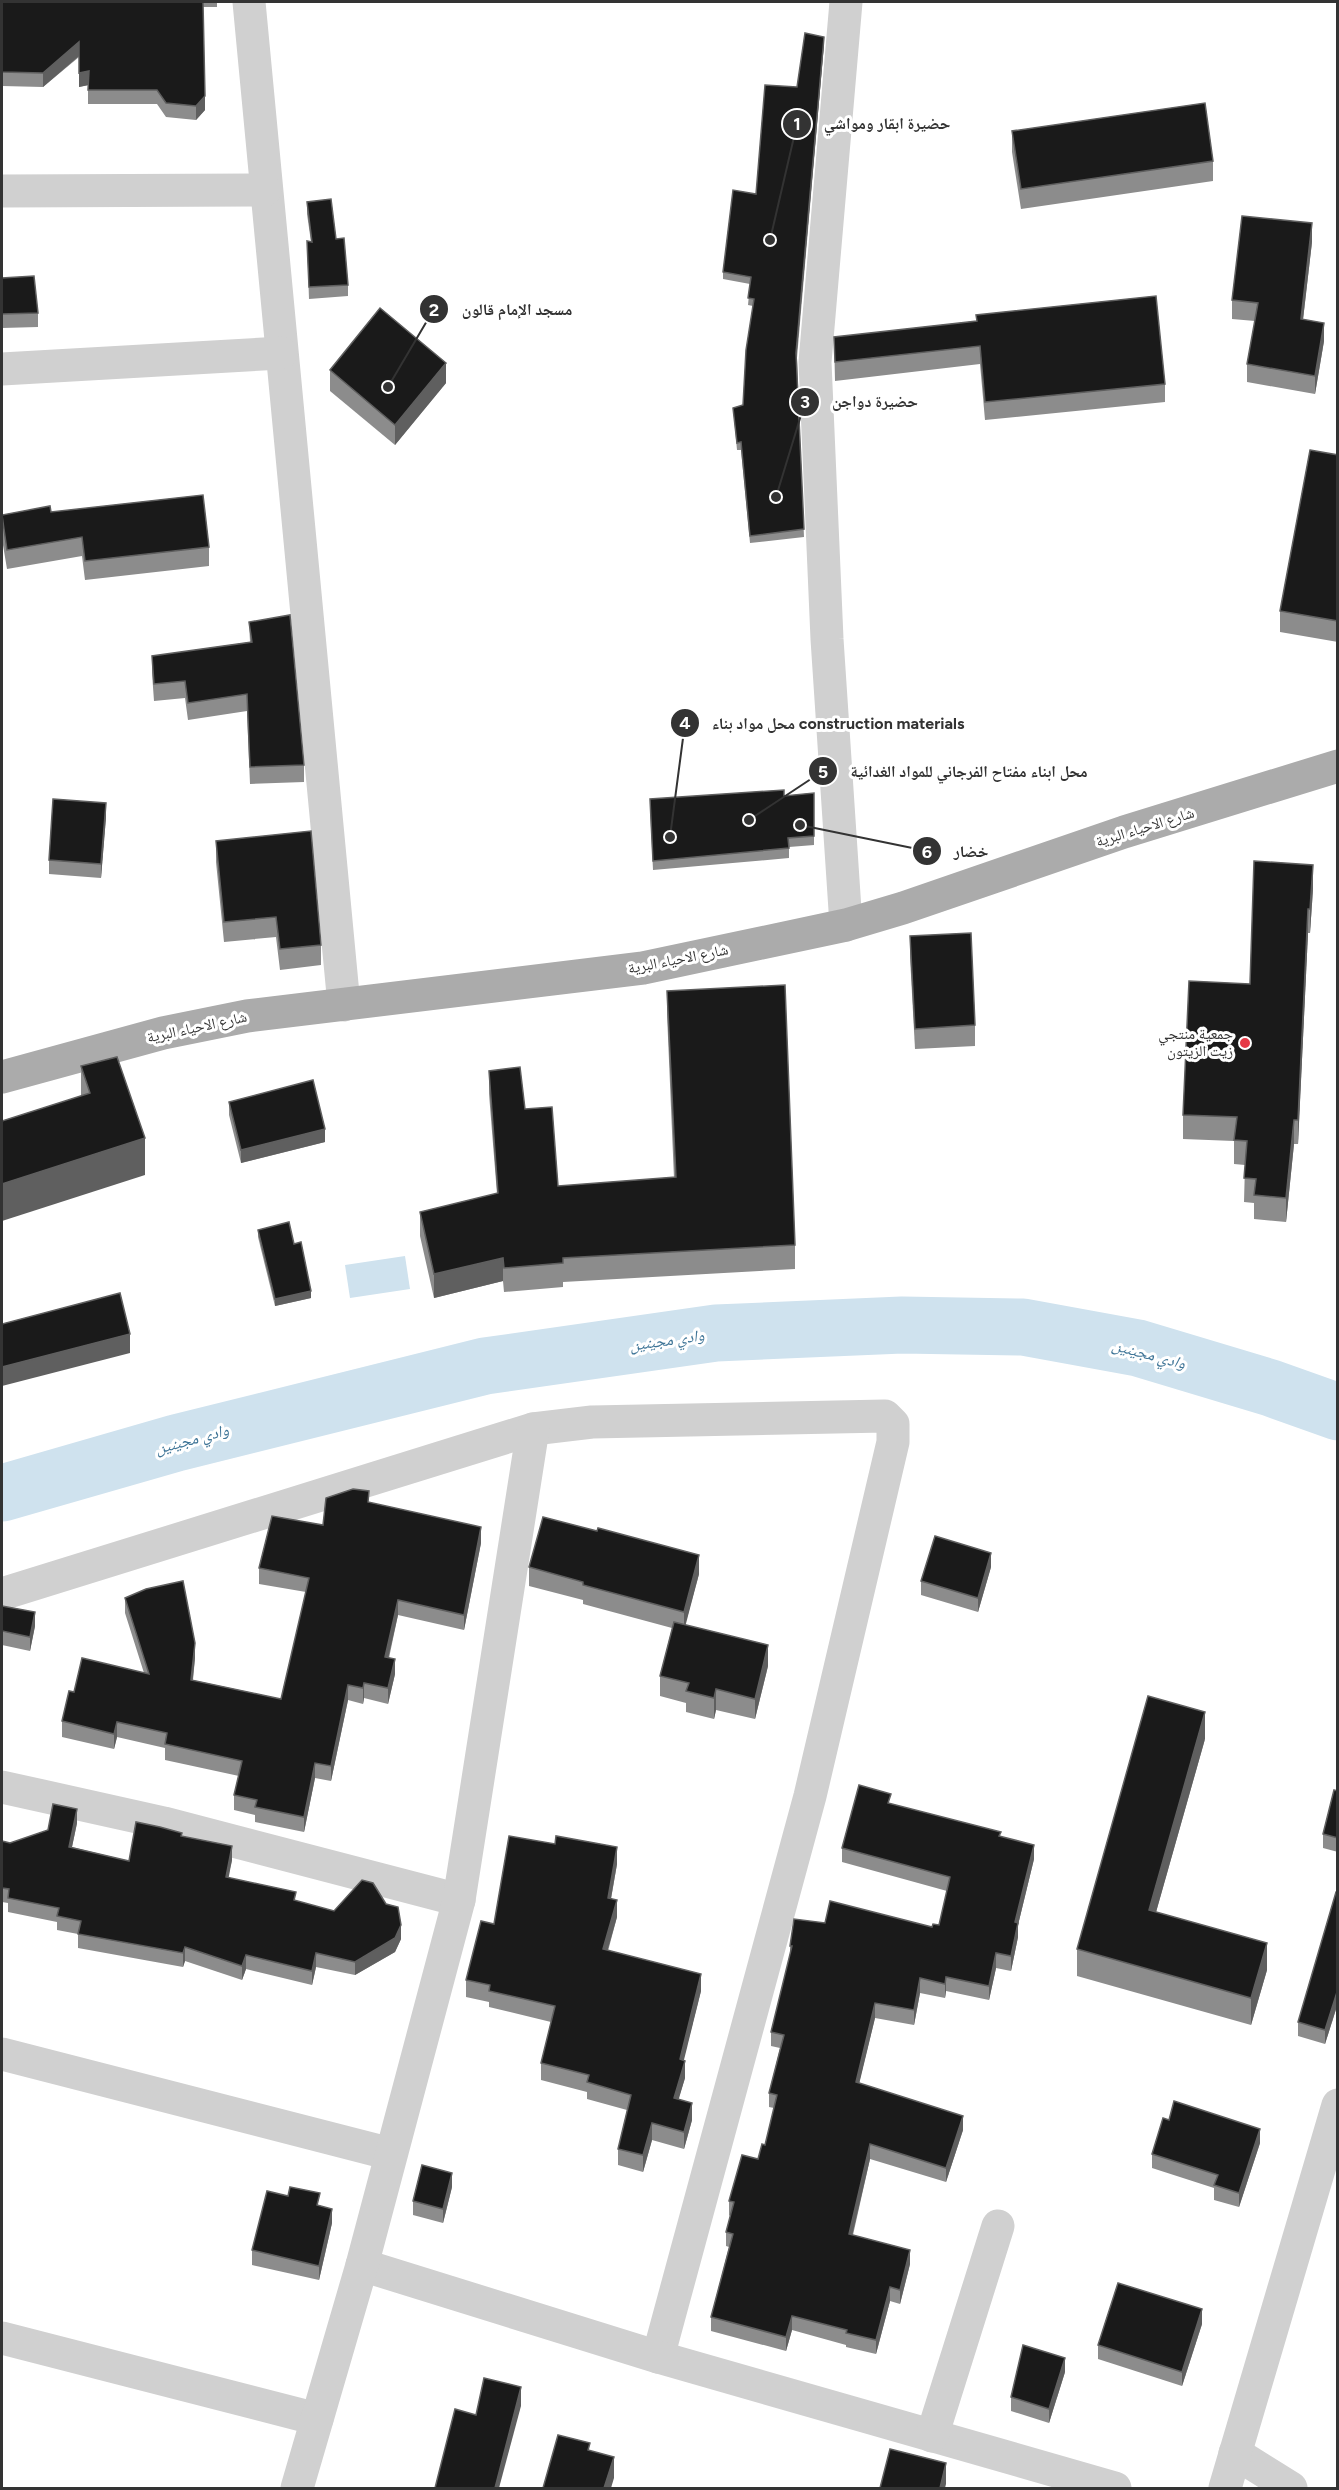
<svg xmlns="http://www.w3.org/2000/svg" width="1339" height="2490" font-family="Figtree,'Noto Naskh Arabic',sans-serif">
	<rect width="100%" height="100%" fill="#fff"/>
	<!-- water -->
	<polygon fill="#cfe2ee" points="405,1256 410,1289 350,1298 345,1265"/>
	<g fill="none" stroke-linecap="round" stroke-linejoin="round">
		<!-- river -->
		<polyline stroke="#cfe2ee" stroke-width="57" points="2,1493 176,1443 485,1366 716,1333 902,1325 1023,1327 1138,1348 1271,1388 1338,1412"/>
		<!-- minor -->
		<g stroke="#d0d0d0" stroke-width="33">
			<polyline points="249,2 344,1005"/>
			<polyline points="2,191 265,190"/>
			<polyline points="2,369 281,353"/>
			<polyline points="846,925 827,639 815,362 846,2"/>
			<polyline points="2,1594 533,1429 592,1422 885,1416 893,1424 893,1442 810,1796 658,2357"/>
			<polyline points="2,1787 164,1823 459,1900"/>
			<polyline points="2,2054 391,2154"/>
			<polyline points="362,2265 658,2357 1115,2488"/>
			<polyline points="2,2338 317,2419"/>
			<polyline points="932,2436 998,2226"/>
			<polyline points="1235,2453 1291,2488"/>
			<polyline points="297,2488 362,2265 459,1900 533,1429"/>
			<polyline points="1225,2488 1338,2105"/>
		</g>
		<!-- major -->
		<polyline stroke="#ababab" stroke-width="33" points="2,1077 163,1033 247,1016 643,968 846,925 903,908 1124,832 1338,766"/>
	</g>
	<!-- wall -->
	<g fill="#8c8c8c">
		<polygon points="2,2 217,2 217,7 203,7 205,110 196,120 166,117 157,104 88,104 88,85 79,87 79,57 43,87 2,86"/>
		<polygon points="824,44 797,358 804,537 750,543 741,450 737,450 733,408 743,405 753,306 748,305 750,284 723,279 723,272 756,194 797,87"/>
		<polygon points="1012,131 1213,161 1213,181 1021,209 1012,152"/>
		<polygon points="307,202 348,285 348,296 309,299 307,241 311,242 307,214"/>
		<polygon points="1312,242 1303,319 1324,341 1315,394 1247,382 1247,364 1255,321 1232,319 1232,300"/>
		<polygon points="2,278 38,313 38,327 2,328"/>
		<polygon points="976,315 1165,384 1165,402 985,420 980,364 835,381 834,337 976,321"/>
		<polygon points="330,370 446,383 395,445 330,391"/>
		<polygon points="1338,455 1338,642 1280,632 1280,611"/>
		<polygon points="51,512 209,547 209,566 85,580 82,556 7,569 2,539 2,515"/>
		<polygon points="249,622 304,765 304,782 250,784 247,711 188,720 185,698 154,701 152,673 152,656 250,642"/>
		<polygon points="814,793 814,845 789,847 789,858 653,870 650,808"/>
		<polygon points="106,817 101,878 49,874 49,860"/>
		<polygon points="216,841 321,945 321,965 280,970 276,937 224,942 216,862"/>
		<polygon points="1313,889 1310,933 1308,933 1298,1144 1294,1144 1286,1222 1254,1219 1254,1203 1244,1202 1245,1165 1234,1164 1234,1141 1183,1139 1183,1115 1250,984"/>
		<polygon points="910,936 975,1025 975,1046 915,1049 910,957"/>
		<polygon points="667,991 795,1245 795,1269 563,1282 563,1287 504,1292 503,1281 434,1298 420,1236 420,1212 497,1194 489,1094 489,1071 525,1109 558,1186 674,1178 667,1014"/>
		<polygon points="81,1066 145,1175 81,1096"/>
		<polygon points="229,1102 325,1142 241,1163 229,1115"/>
		<polygon points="258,1230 294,1244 311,1298 275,1306 258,1237"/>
		<polygon points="369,1503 481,1543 464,1630 398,1615 389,1658 395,1674 388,1704 364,1698 363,1704 348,1700 331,1781 315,1778 304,1832 255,1822 255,1815 234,1810 234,1795 239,1776 165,1760 165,1748 117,1737 114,1749 62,1737 62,1721 144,1673 125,1613 125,1598 195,1658 193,1680 281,1699 306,1592 259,1584 259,1568 323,1525"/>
		<polygon points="529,1567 699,1574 685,1625 768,1666 755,1719 716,1710 714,1719 686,1712 686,1703 660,1696 660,1676 672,1628 583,1604 583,1600 529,1586"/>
		<polygon points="991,1567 978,1612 921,1595 921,1581"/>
		<polygon points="2,1606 35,1626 30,1651 2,1645"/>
		<polygon points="1205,1739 1156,1912 1267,1970 1251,2025 1077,1976 1077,1949"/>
		<polygon points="1338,1791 1338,1852 1323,1848 1323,1834"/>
		<polygon points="891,1804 1001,1836 1034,1859 1018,1925 1018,1937 1011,1971 996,1968 989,2000 946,1991 945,1998 920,1993 914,2025 875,2018 859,2083 963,2130 946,2182 870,2159 853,2235 910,2264 900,2304 890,2301 876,2354 846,2347 846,2345 792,2330 786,2351 711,2331 711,2317 729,2247 726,2246 726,2232 730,2216 729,2215 729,2201 758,2159 765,2145 774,2108 769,2107 769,2093 780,2048 771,2046 771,2032 790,1956 790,1946 825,1923 932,1927 939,1925 947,1891 842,1862 842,1848"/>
		<polygon points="77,1823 72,1847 129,1861 182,1836 232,1860 228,1877 401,1939 395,1952 355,1975 316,1967 312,1985 246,1969 242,1980 185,1961 183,1967 78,1948 78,1934 57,1930 57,1922 8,1912 8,1903 2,1902 2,1841 10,1843"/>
		<polygon points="555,1844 617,1864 611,1899 617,1917 608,1951 701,1991 683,2061 685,2078 678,2100 692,2120 684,2149 652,2140 643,2172 618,2165 618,2149 627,2110 587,2099 587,2092 541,2080 541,2063 551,2022 489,2007 489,2002 466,1997 466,1980 494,1924"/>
		<polygon points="1338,1892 1338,2003 1325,2044 1298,2036 1298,2022"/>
		<polygon points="1169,2120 1260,2143 1239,2207 1214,2200 1214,2188 1152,2168 1152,2154"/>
		<polygon points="452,2187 443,2223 413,2215 413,2201"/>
		<polygon points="320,2205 332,2223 319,2280 252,2265 252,2250"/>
		<polygon points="1202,2324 1182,2386 1098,2359 1098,2345"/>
		<polygon points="1065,2372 1049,2423 1011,2411 1011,2397"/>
	</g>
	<!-- shaded-wall -->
	<g fill="#5f5f5f">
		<polygon points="824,37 824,44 796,361 796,353"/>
		<polygon points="79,42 79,56 43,87 43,73"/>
		<polygon points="89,71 89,85 79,87 79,73"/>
		<polygon points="205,96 205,110 196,120 196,106"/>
		<polygon points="1312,223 1312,242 1301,337 1301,319"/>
		<polygon points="1324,323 1324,341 1315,394 1315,376"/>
		<polygon points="446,363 446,383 395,445 395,425"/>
		<polygon points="106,803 106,817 101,878 101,864"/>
		<polygon points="1313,865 1313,889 1310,933 1310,909"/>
		<polygon points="1308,909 1308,933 1298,1144 1298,1120"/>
		<polygon points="1294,1120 1294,1144 1286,1222 1286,1198"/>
		<polygon points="325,1129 325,1142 241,1163 241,1150"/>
		<polygon points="145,1138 145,1175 2,1221 2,1184"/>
		<polygon points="503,1258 503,1281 434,1298 434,1274"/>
		<polygon points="311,1291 311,1298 275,1306 275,1299"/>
		<polygon points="130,1334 130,1353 2,1386 2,1367"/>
		<polygon points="481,1527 481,1543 464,1630 464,1615"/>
		<polygon points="991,1553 991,1567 978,1612 978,1598"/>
		<polygon points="699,1555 699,1574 684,1631 684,1612"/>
		<polygon points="398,1600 398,1615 385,1672 385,1657"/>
		<polygon points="35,1612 35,1626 30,1651 30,1637"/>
		<polygon points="195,1643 195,1658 191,1695 191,1680"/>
		<polygon points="768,1645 768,1666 755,1719 755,1699"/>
		<polygon points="395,1659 395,1674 388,1704 388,1688"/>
		<polygon points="364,1683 364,1698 363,1704 363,1688"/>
		<polygon points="348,1685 348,1700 331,1781 331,1766"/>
		<polygon points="716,1689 716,1710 714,1719 714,1698"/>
		<polygon points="1205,1712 1205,1739 1149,1937 1149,1910"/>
		<polygon points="117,1722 117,1737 114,1749 114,1734"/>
		<polygon points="315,1763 315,1778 304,1832 304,1817"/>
		<polygon points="77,1809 77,1823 69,1861 69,1847"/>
		<polygon points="1034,1845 1034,1859 1018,1925 1018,1937 1011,1971 1011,1956 1015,1922"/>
		<polygon points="232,1846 232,1860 226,1891 226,1877"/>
		<polygon points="617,1847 617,1864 608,1915 608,1898"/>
		<polygon points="617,1900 617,1917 603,1966 603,1949"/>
		<polygon points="401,1925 401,1939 395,1952 355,1975 355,1962"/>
		<polygon points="1267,1943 1267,1970 1251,2025 1251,1998"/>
		<polygon points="185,1947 185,1961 183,1967 183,1953"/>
		<polygon points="316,1953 316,1967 312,1985 312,1971"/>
		<polygon points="996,1953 996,1968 989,2000 989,1986"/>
		<polygon points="246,1955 246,1969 242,1980 242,1966"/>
		<polygon points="701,1974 701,1991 680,2076 680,2059"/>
		<polygon points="946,1977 946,1991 945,1998 945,1984"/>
		<polygon points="920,1978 920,1993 914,2025 914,2010"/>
		<polygon points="1338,1989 1338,2003 1325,2044 1325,2030"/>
		<polygon points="875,2003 875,2018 856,2097 856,2082"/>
		<polygon points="685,2061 685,2078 674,2115 674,2098"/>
		<polygon points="692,2103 692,2120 684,2149 684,2132"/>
		<polygon points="963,2116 963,2130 946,2182 946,2168"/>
		<polygon points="652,2123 652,2140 643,2172 643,2155"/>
		<polygon points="1260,2129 1260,2143 1239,2207 1239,2193"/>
		<polygon points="870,2144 870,2159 849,2249 849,2234"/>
		<polygon points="452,2173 452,2187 443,2223 443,2209"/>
		<polygon points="332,2209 332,2223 319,2280 319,2266"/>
		<polygon points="910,2250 910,2264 900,2304 900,2290"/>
		<polygon points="890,2287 890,2301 876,2354 876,2340"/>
		<polygon points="1202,2309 1202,2324 1182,2386 1182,2372"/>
		<polygon points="792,2316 792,2330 786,2351 786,2337"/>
		<polygon points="1065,2358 1065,2372 1049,2423 1049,2409"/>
		<polygon points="521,2387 521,2406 499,2488 495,2488"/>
		<polygon points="614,2457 614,2478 611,2488 604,2488"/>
		<polygon points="946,2463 946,2484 945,2488 940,2488"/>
	</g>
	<!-- building -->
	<g fill="#1a1a1a" stroke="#5f5f5f" stroke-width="1.5">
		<polygon points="2,2 203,2 205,96 196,106 166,103 157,90 88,90 89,71 79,73 79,42 43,73 2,72"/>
		<polygon points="805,33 824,37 796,353 804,529 750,536 741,442 737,443 733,408 743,405 746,350 754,299 748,298 751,277 723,272 733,190 756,194 765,85 797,87"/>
		<polygon points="1205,103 1213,161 1021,189 1012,131"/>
		<polygon points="331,199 336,239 344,238 348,285 309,287 307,241 312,242 307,202"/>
		<polygon points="1242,216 1312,223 1301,319 1324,323 1315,376 1247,364 1258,303 1232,300"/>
		<polygon points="34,276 38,313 2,314 2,278"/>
		<polygon points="1156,296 1165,384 985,402 980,346 835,362 834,337 977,321 976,315"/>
		<polygon points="380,308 446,363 395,425 330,370"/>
		<polygon points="1310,450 1338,455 1338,621 1280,611"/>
		<polygon points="203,495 209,547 85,561 82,537 7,550 2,515 50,506 51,512"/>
		<polygon points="290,615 304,765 250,767 247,694 188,703 185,681 154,684 152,656 252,642 249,622"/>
		<polygon points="784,790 784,796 814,793 814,836 788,838 789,848 653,861 650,799"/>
		<polygon points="53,799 106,803 101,864 49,860"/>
		<polygon points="311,831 321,945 280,949 276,917 224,922 216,841"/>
		<polygon points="1254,861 1313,865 1310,909 1308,909 1298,1120 1294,1120 1286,1198 1254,1195 1256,1179 1244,1178 1247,1141 1234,1140 1237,1117 1183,1115 1189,981 1250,984"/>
		<polygon points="971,933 975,1025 915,1029 910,936"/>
		<polygon points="785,985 795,1245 563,1258 563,1263 504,1268 503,1258 434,1274 420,1212 498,1193 489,1071 520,1067 525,1109 552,1107 558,1186 676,1177 667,991"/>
		<polygon points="117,1057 145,1138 2,1184 2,1121 90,1093 81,1066"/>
		<polygon points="313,1080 325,1129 241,1150 229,1102"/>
		<polygon points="289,1222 294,1244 301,1242 311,1291 275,1299 258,1230"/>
		<polygon points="120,1293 130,1334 2,1367 2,1324"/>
		<polygon points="353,1489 369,1491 368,1502 481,1527 464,1615 398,1600 385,1657 395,1659 388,1688 364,1683 363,1688 348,1685 331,1766 315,1763 304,1817 255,1807 257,1800 234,1795 242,1761 165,1744 167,1733 117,1722 114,1734 62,1721 69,1691 74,1692 82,1658 149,1674 125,1598 146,1589 183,1581 195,1643 191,1680 281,1699 309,1578 259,1568 272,1516 323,1525 326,1498"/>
		<polygon points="543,1517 597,1531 598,1528 699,1555 684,1612 583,1585 583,1582 529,1567"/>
		<polygon points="935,1536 991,1553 978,1598 921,1581"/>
		<polygon points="2,1606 35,1612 30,1637 2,1631"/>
		<polygon points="674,1622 768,1645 755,1699 716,1689 714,1698 686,1691 689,1683 660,1676"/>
		<polygon points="1148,1696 1205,1712 1149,1910 1267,1943 1251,1998 1077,1949"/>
		<polygon points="859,1785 891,1794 888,1803 1001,1832 999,1836 1034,1845 1015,1922 1018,1923 1011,1956 996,1953 989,1986 946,1977 945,1984 920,1978 914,2010 875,2003 856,2082 963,2116 946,2168 870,2144 849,2234 910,2250 900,2290 890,2287 876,2340 846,2333 847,2330 792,2316 786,2337 711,2317 733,2234 726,2232 734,2202 729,2201 742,2155 758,2159 762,2144 765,2145 777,2095 769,2093 784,2035 771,2032 792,1946 790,1946 794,1919 825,1923 830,1901 932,1927 933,1924 939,1925 950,1877 842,1848"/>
		<polygon points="1334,1790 1338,1791 1338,1838 1323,1834"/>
		<polygon points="53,1804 77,1809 69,1847 129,1861 136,1822 160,1827 182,1833 181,1836 232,1846 226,1877 296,1892 294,1900 334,1911 362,1880 373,1883 386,1904 398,1907 401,1925 395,1938 355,1962 316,1953 312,1971 246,1955 242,1966 185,1947 183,1953 78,1934 81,1921 57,1916 59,1908 8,1898 9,1889 2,1888 2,1841 10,1843 48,1830"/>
		<polygon points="509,1836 555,1844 556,1836 617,1847 608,1898 617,1900 603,1949 701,1974 680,2059 685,2061 674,2098 692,2103 684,2132 652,2123 643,2155 618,2149 631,2095 587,2082 589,2075 541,2063 555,2006 489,1991 490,1985 466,1980 481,1921 494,1924"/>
		<polygon points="1336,1892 1338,1892 1338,1989 1325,2030 1298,2022"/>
		<polygon points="1174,2101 1260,2129 1239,2193 1214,2185 1218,2175 1152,2154 1163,2118 1169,2120"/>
		<polygon points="422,2165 452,2173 443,2209 413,2201"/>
		<polygon points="290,2187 320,2193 317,2205 332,2209 319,2266 252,2250 267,2191 288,2196"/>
		<polygon points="1118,2283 1202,2309 1182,2372 1098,2345"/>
		<polygon points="1023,2345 1065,2358 1049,2409 1011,2397"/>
		<polygon points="484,2378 521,2387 495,2488 435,2488 455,2409 476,2415"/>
		<polygon points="558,2435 590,2443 588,2450 614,2457 604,2488 543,2488"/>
		<polygon points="890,2449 946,2463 940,2488 880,2488"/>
	</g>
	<!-- markers -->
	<circle fill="#e63946" stroke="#fff" stroke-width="2" cx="1245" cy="1043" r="6"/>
	<g text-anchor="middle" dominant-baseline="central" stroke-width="6" stroke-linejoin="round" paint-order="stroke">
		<!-- street labels -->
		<g font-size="15" fill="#333" stroke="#fff">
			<text transform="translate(1145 827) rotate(-17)">شارع الاحياء البرية</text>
			<text transform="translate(678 959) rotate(-11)">شارع الاحياء البرية</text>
			<text transform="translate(197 1027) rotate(-12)">شارع الاحياء البرية</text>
		</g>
		<!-- poi labels -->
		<g font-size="15" fill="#333" stroke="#fff" text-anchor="end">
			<text x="1233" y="1034">جمعية منتجي<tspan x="1233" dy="17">زيت الزيتون</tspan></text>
		</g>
		<!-- water labels -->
		<g font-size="16" font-style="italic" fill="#3f7597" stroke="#fff">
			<text transform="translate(667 1340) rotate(-8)">وادي مجينين</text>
			<text transform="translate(1149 1354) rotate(15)">وادي مجينين</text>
			<text transform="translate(192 1439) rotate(-15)">وادي مجينين</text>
		</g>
	</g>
	<!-- callouts -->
	<path fill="none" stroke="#333" stroke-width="2" d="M770 240L797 124M388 387L434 309M776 497L805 402M670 837L685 723M749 820L823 771M800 825L927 851"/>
	<g fill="#333" stroke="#fff" stroke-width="2">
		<circle cx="770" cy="240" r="6"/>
		<circle cx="388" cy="387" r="6"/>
		<circle cx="776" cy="497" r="6"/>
		<circle cx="670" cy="837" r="6"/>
		<circle cx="749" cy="820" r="6"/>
		<circle cx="800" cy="825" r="6"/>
		<circle cx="797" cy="124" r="15"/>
		<circle cx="434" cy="309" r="15"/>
		<circle cx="805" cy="402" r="15"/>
		<circle cx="685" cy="723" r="15"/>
		<circle cx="823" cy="771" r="15"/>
		<circle cx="927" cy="851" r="15"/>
	</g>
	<g font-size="18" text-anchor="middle" font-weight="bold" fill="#fff">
		<text x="797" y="130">1</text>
		<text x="434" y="316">2</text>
		<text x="805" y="408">3</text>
		<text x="685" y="729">4</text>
		<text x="823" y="778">5</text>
		<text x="927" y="858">6</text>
	</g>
	<g font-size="16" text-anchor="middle" font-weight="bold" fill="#333" stroke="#fff" stroke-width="6" stroke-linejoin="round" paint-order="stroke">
		<text x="887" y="129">حضيرة ابقار ومواشي</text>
		<text x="517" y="315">مسجد الإمام قالون</text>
		<text x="875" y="407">حضيرة دواجن</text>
		<text x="838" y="729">محل مواد بناء construction materials</text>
		<text x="969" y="777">محل ابناء مفتاح الفرجاني للمواد الغدائية</text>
		<text x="971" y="857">خضار</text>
	</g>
	<!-- border -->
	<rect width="1339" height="2490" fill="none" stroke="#333333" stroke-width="6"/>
</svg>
